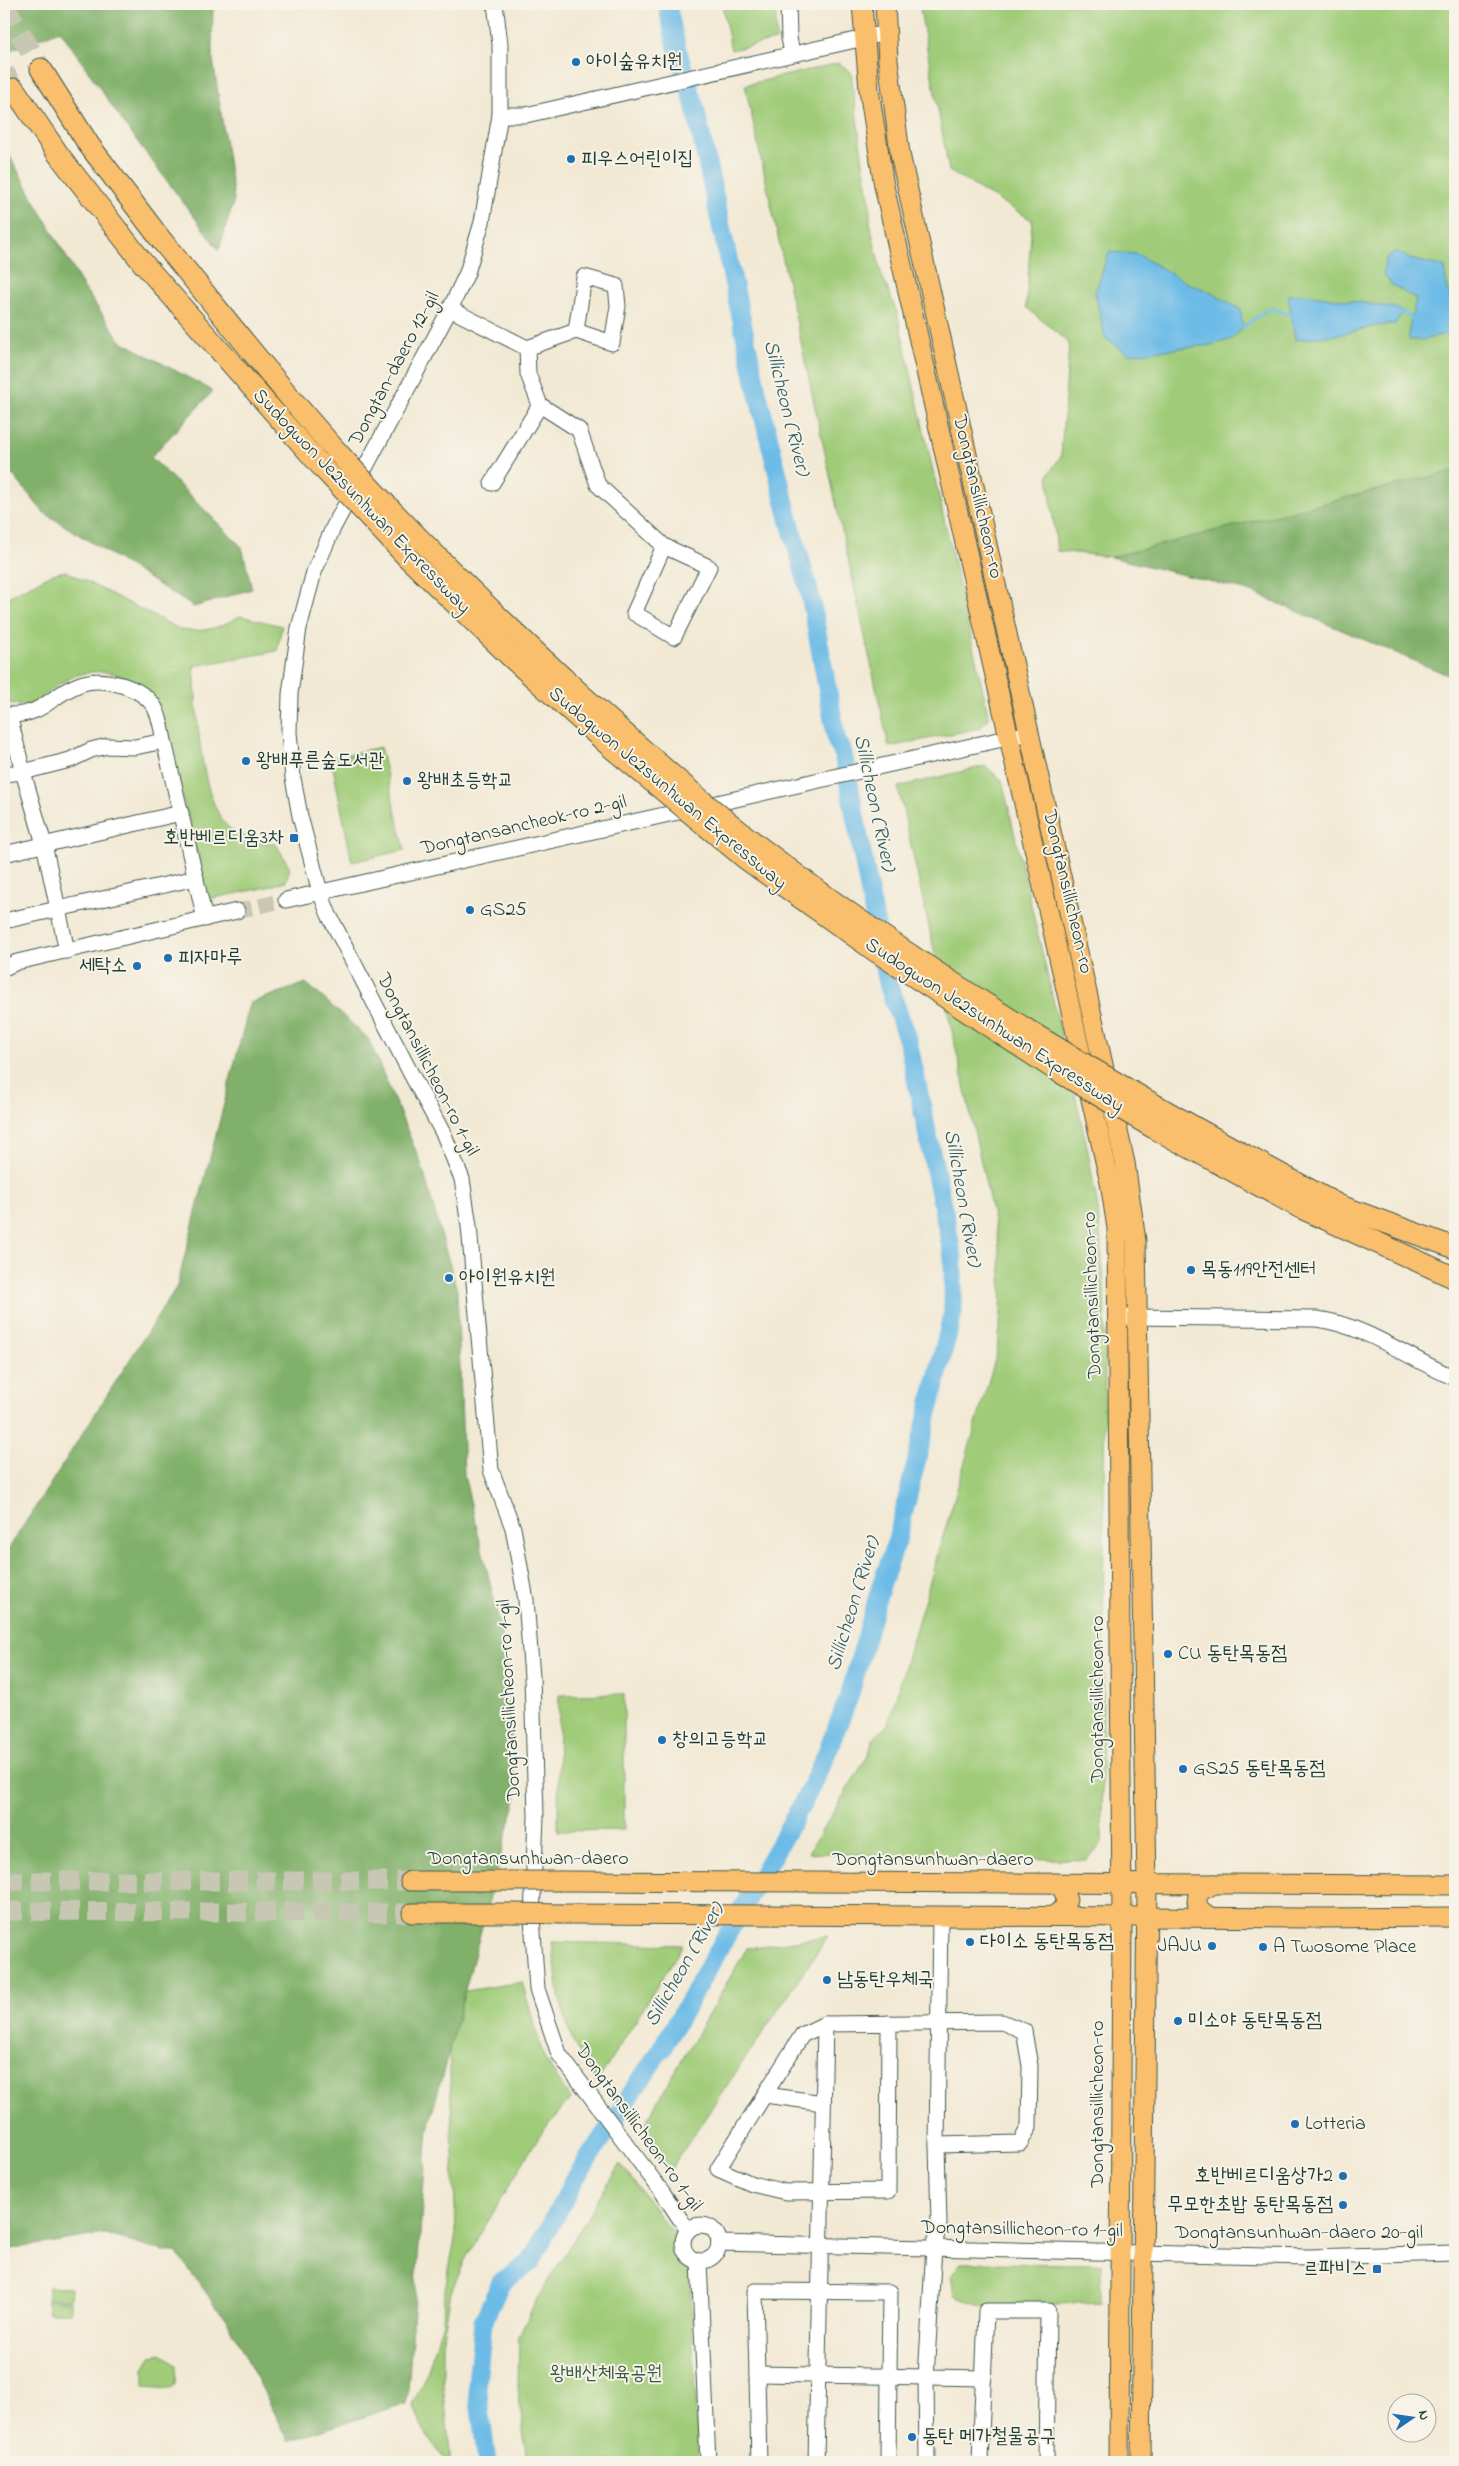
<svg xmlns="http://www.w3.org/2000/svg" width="1459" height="2466" font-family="'Indie Flower','Poor Story',sans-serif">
	<rect width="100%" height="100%" fill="#f7f3e8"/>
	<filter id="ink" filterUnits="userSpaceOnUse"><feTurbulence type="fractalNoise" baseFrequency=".02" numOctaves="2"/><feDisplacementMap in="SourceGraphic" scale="10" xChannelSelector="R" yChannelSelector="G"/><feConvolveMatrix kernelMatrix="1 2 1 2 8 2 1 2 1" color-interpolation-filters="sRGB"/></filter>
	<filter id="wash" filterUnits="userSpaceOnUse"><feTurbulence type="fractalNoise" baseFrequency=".0096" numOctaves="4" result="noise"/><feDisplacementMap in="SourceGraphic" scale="20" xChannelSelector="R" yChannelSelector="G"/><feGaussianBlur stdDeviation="1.12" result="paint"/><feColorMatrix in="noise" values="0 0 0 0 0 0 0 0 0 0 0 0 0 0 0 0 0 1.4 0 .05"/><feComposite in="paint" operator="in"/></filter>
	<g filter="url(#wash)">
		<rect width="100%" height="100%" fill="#f2e9d4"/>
		<!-- green -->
		<g fill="#a0cc79" stroke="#608456">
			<polygon points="722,4 776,4 776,40 731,50"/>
			<polygon points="919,4 1455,4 1455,472 1452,471 1281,526 1111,557 1057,551 1048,475 1061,456 1069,343 1026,307 1032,220 949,171"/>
			<polygon points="839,63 851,72 863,163 870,201 870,223 881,273 897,312 989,717 980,728 889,747 745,85"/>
			<path d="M66 571 181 630C204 633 219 628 240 616L282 626 277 651 194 666C197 707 198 798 229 828 241 838 262 841 276 844L290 868 286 881 268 887 209 899 158 702C133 675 99 661 65 681 51 688 42 702 26 705 20 707 10 703 4 701V599L52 574Z"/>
			<polygon points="380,747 405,850 352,862 331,758"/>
			<path d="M985 766 1002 780 1087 1146 1098 1209 1104 1282 1105 1346 1102 1843 1086 1860 808 1853 869 1754 873 1739 888 1724 996 1356C1003 1312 1003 1284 998 1239L898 787Z"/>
			<polygon points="624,1694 624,1830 558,1831 559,1695"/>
			<polygon points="828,1936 668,2173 640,2132 747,1948"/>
			<polygon points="552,1942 683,1945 597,2082 573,2042 559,1997"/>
			<polygon points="522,1982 544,2057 570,2099 539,2136 466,2258 451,2292 443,2337 443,2384 451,2462 446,2462 423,2429 413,2404 428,2370 443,2322 444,2294 456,2234 447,1994"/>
			<polygon points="620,2164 680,2242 690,2269 698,2462 527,2462 518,2388 519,2336 537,2299"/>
			<polygon points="961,2263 1101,2264 1101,2302 983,2307 954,2296 951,2275"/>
			<polygon points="48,2287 71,2288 70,2299 48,2299"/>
			<polygon points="48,2300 70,2301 70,2312 48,2312"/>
			<polygon points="162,2354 176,2365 175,2383 171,2389 144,2387 144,2368 151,2356"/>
		</g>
		<!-- forest -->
		<g fill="#80b069" stroke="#50764e">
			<polygon points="4,4 213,4 212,53 234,200 219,250 125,125 60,30 6,52 4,56"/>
			<polygon points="4,146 84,288 121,341 213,391 151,457 242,547 252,589 194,607 43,512 13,475 4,476"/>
			<polygon points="1452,471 1455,472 1455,678 1249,591 1111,557"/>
			<polygon points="306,983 368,1038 421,1163 457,1290 464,1475 501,1628 516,1799 428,2129 407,2403 289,2441 228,2322 176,2252 163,2252 105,2234 4,2250 4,1556 177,1286 250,1003"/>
		</g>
		<!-- water -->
		<g fill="#6dbce7" stroke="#467c8e">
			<path d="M1396 251 1410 259 1445 267 1446 284 1454 306 1445 334 1422 340H1409C1408 325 1413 314 1416 299L1392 285 1383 274 1386 258Z"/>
			<polygon points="1109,252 1137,254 1189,284 1206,290 1240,309 1243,327 1232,339 1211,345 1129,354 1105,338 1095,293"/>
			<polygon points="1306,294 1396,308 1403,312 1395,324 1376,326 1343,334 1295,340 1288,295"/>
		</g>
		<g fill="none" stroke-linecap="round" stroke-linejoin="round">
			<!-- stream -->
			<g stroke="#6dbce7" stroke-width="3">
				<polyline points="1403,312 1412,319"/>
				<polyline points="1243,327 1270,308 1290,315"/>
				<polyline points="1445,334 1455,336"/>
			</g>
			<!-- river -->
			<polyline stroke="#6dbce7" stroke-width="19" points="487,2462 477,2384 483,2322 501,2282 530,2263 576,2177 663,2046 804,1801 825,1757 849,1697 879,1592 897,1540 953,1312 953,1258 947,1227 908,1041 886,978 843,753 837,742 810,594 789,519 758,395 694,103 677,49 667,4"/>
		</g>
	</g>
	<g filter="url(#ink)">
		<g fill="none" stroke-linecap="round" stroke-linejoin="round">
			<!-- minor-tunnel -->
			<polyline stroke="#c8c7b4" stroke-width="15" stroke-dasharray="15 8" stroke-linecap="butt" points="237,911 286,900"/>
			<!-- major-tunnel -->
			<g stroke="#c8c7b4" stroke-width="19" stroke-dasharray="19 9" stroke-linecap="butt">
				<polyline points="4,1881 410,1881"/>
				<polyline points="4,1911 412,1913"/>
			</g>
			<!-- highway-tunnel -->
			<g stroke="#c8c7b4" stroke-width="21" stroke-dasharray="21 11" stroke-linecap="butt">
				<polyline points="4,5 41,69"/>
				<polyline points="4,72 14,89"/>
			</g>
			<!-- minor casing -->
			<g stroke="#3f574c" stroke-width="17">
				<g id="minor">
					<polyline points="495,4 500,44 500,115 482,222 467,273 450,309 333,528 314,572 299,628 290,694 289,732 293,778 300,816 320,892 329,915 410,1072 444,1135 462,1179 469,1226 491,1470 513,1528 526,1600 532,1677 536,1816 532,1918 537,1989 559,2054 663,2193 688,2231"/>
					<polyline points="788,4 789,38 792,53"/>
					<polyline points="500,115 526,115 886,33"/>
					<polyline points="450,309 527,348 576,331 612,343 618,306 616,286 584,277 576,331"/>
					<polyline points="540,405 579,430 598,485 664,546 634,613 674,637 709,567 664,546"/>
					<polyline points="492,483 540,405 528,374 527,348"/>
					<polyline points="4,714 9,715 23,772 70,760 91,750 107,746 135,747 164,741 205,919"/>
					<path d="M9 715C45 715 49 696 78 685 100 675 142 686 155 708 160 717 162 730 164 741"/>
					<polyline points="4,774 23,772 44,844 67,951"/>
					<polyline points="4,854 181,813"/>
					<polyline points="286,900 1029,733"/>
					<polyline points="4,921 196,878"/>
					<polyline points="4,968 17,962 237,911"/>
					<path d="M1127 1317 1317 1319C1368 1326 1409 1359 1455 1378"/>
					<polyline points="889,2023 888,2191 786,2192 752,2184 718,2169 802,2035 825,2024 1002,2022 1024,2031 1030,2066 1029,2127 1020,2143 937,2145"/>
					<polyline points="765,2095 823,2103"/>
					<circle cx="701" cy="2243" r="18"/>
					<polyline points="719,2243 1309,2257 1455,2253"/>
					<polyline points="699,2261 708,2462"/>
					<polyline points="757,2374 984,2378"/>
					<polyline points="759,2462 755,2291 890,2292 888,2462"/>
					<polyline points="816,2462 825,2024"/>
					<polyline points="927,2462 926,2377 934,2247 939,2224 937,2145 940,1915"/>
					<polyline points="980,2462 986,2311 1048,2311 1046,2462"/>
				</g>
			</g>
			<!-- major casing -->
			<g stroke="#3f574c" stroke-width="21">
				<g id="major">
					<polyline points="862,4 869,90 884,186 1110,1183 1117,1228 1122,1917 1119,2462"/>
					<polyline points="885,4 888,60 900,154 1125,1163 1136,1241 1147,1884 1141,2462"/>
					<polyline points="410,1881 511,1881"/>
					<polyline points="561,1881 1455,1885"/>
					<polyline points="412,1913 513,1913"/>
					<polyline points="562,1914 1317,1918 1455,1917"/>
					<polyline points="1053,1916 1063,1909 1067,1900 1063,1890 1056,1883"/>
					<path d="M1210 1917C1199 1910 1194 1906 1199 1892L1214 1884"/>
				</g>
			</g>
			<!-- highway casing -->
			<g stroke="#3f574c" stroke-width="23">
				<g id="highway">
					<polyline points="41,69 89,145 162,241"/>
					<polyline points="14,89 58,154 143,263"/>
					<polyline points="1308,1189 1338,1205 1455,1248"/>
					<polyline points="1299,1207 1455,1278"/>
				</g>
			</g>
			<!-- minor -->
			<use href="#minor" stroke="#fff" stroke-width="15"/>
			<!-- major -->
			<use href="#major" stroke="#f9bf6d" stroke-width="19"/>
			<!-- highway -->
			<use href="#highway" stroke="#f9bf6d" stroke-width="21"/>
			<!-- major-bridge casing -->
			<g stroke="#3f574c" stroke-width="21" stroke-linecap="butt">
				<g id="major-bridge">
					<polyline points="511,1881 561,1881"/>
					<polyline points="513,1913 562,1914"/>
				</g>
			</g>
			<!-- highway-bridge casing -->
			<g stroke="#3f574c" stroke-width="23" stroke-linecap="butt">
				<g id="highway-bridge">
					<path d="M162 241C221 312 278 387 340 455 418 541 501 621 586 699 646 753 706 807 770 855 938 983 1122 1090 1308 1189"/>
					<polyline points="143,263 322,467 409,559 513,659 613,749 746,859 874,950 1053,1068 1154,1128 1299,1207"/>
				</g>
			</g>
			<!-- major-bridge -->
			<use href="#major-bridge" stroke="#f9bf6d" stroke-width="19"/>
			<!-- highway-bridge -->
			<use href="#highway-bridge" stroke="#f9bf6d" stroke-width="21"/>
		</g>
	</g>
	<!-- markers -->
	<g fill="#1f6fb2" stroke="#f7f3e8" stroke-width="2">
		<circle cx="576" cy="62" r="5"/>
		<circle cx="571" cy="159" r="5"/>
		<circle cx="246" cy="761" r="5"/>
		<circle cx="407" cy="781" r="5"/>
		<rect x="289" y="833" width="10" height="10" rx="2.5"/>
		<circle cx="470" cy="910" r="5"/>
		<circle cx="168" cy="958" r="5"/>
		<circle cx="137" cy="966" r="5"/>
		<circle cx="1191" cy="1270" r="5"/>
		<circle cx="449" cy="1278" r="5"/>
		<circle cx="1168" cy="1654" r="5"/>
		<circle cx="662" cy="1740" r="5"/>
		<circle cx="1183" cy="1769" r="5"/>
		<circle cx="970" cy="1942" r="5"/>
		<circle cx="1212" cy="1946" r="5"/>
		<circle cx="1263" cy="1947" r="5"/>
		<circle cx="827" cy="1980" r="5"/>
		<circle cx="1178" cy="2021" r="5"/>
		<circle cx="1295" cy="2124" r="5"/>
		<circle cx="1343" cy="2176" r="5"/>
		<circle cx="1343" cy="2205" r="5"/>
		<rect x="1372" y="2264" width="10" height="10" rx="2.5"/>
		<circle cx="912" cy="2437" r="5"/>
	</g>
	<g text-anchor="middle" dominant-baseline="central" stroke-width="4" stroke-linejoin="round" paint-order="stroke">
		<!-- poi labels -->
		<g font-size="20" fill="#1f3d34" stroke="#f7f3e8" text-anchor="start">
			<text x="586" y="62">아이숲유치원</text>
			<text x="581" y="159">피우스어린이집</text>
			<text x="256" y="761">왕배푸른숲도서관</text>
			<text x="417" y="781">왕배초등학교</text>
			<text x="284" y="838" text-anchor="end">호반베르디움3차</text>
			<text x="480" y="910">GS25</text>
			<text x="178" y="958">피자마루</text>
			<text x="127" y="966" text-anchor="end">세탁소</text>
			<text x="1201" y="1270">목동119안전센터</text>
			<text x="459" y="1278">아이원유치원</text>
			<text x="1178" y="1654">CU 동탄목동점</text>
			<text x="672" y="1740">창의고등학교</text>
			<text x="1193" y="1769">GS25 동탄목동점</text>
			<text x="980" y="1942">다이소 동탄목동점</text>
			<text x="1202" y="1946" text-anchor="end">JAJU</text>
			<text x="1273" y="1947">A Twosome Place</text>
			<text x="837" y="1980">남동탄우체국</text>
			<text x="1188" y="2021">미소야 동탄목동점</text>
			<text x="1305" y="2124">Lotteria</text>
			<text x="1333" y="2176" text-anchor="end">호반베르디움상가2</text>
			<text x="1333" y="2205" text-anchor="end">무모한초밥 동탄목동점</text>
			<text x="1367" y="2269" text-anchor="end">르파비스</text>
			<text x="922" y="2437">동탄 메가철물공구</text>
		</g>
		<!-- street labels -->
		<g font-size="20" fill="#1f3d34" stroke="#f7f3e8">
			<text transform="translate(395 369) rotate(-62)">Dongtan-daero 12-gil</text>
			<text transform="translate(977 497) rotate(77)">Dongtansillicheon-ro</text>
			<text transform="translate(361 502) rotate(46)">Sudogwon Je2sunhwan Expressway</text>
			<text transform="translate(667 789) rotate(40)">Sudogwon Je2sunhwan Expressway</text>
			<text transform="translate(524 826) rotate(-13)">Dongtansancheok-ro 2-gil</text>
			<text transform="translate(1067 892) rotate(77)">Dongtansillicheon-ro</text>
			<text transform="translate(994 1026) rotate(33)">Sudogwon Je2sunhwan Expressway</text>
			<text transform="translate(427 1065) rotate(63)">Dongtansillicheon-ro 1-gil</text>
			<text transform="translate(1093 1295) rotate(-92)">Dongtansillicheon-ro</text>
			<text transform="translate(1098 1699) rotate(-90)">Dongtansillicheon-ro</text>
			<text transform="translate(510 1700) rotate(-93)">Dongtansillicheon-ro 1-gil</text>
			<text x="528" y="1859">Dongtansunhwan-daero</text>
			<text x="933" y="1860">Dongtansunhwan-daero</text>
			<text transform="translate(1098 2104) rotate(-90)">Dongtansillicheon-ro</text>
			<text transform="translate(638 2128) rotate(54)">Dongtansillicheon-ro 1-gil</text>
			<text transform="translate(1022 2230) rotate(1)">Dongtansillicheon-ro 1-gil</text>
			<text x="1299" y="2233">Dongtansunhwan-daero 20-gil</text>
		</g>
		<!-- park labels -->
		<g font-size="20" fill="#395a42" stroke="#f7f3e8">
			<text x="606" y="2374">왕배산체육공원</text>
		</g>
		<!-- water labels -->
		<g font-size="21" font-style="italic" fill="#325d61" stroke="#f7f3e8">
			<text transform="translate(786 408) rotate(76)">Sillicheon (River)</text>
			<text transform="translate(874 803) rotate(78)">Sillicheon (River)</text>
			<text transform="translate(962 1198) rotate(80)">Sillicheon (River)</text>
			<text transform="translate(854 1604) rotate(-73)">Sillicheon (River)</text>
			<text transform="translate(685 1965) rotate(-60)">Sillicheon (River)</text>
		</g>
	</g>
	<!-- margin -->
	<rect width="1459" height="2466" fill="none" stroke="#f7f3e8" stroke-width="20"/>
	<!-- north arrow -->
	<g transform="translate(1412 2418) rotate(77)"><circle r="24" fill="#f7f3e8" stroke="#a1aaa0"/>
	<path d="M0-4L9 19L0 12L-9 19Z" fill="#1f6fb2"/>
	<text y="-8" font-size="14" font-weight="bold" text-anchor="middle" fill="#1f3d34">N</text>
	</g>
</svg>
